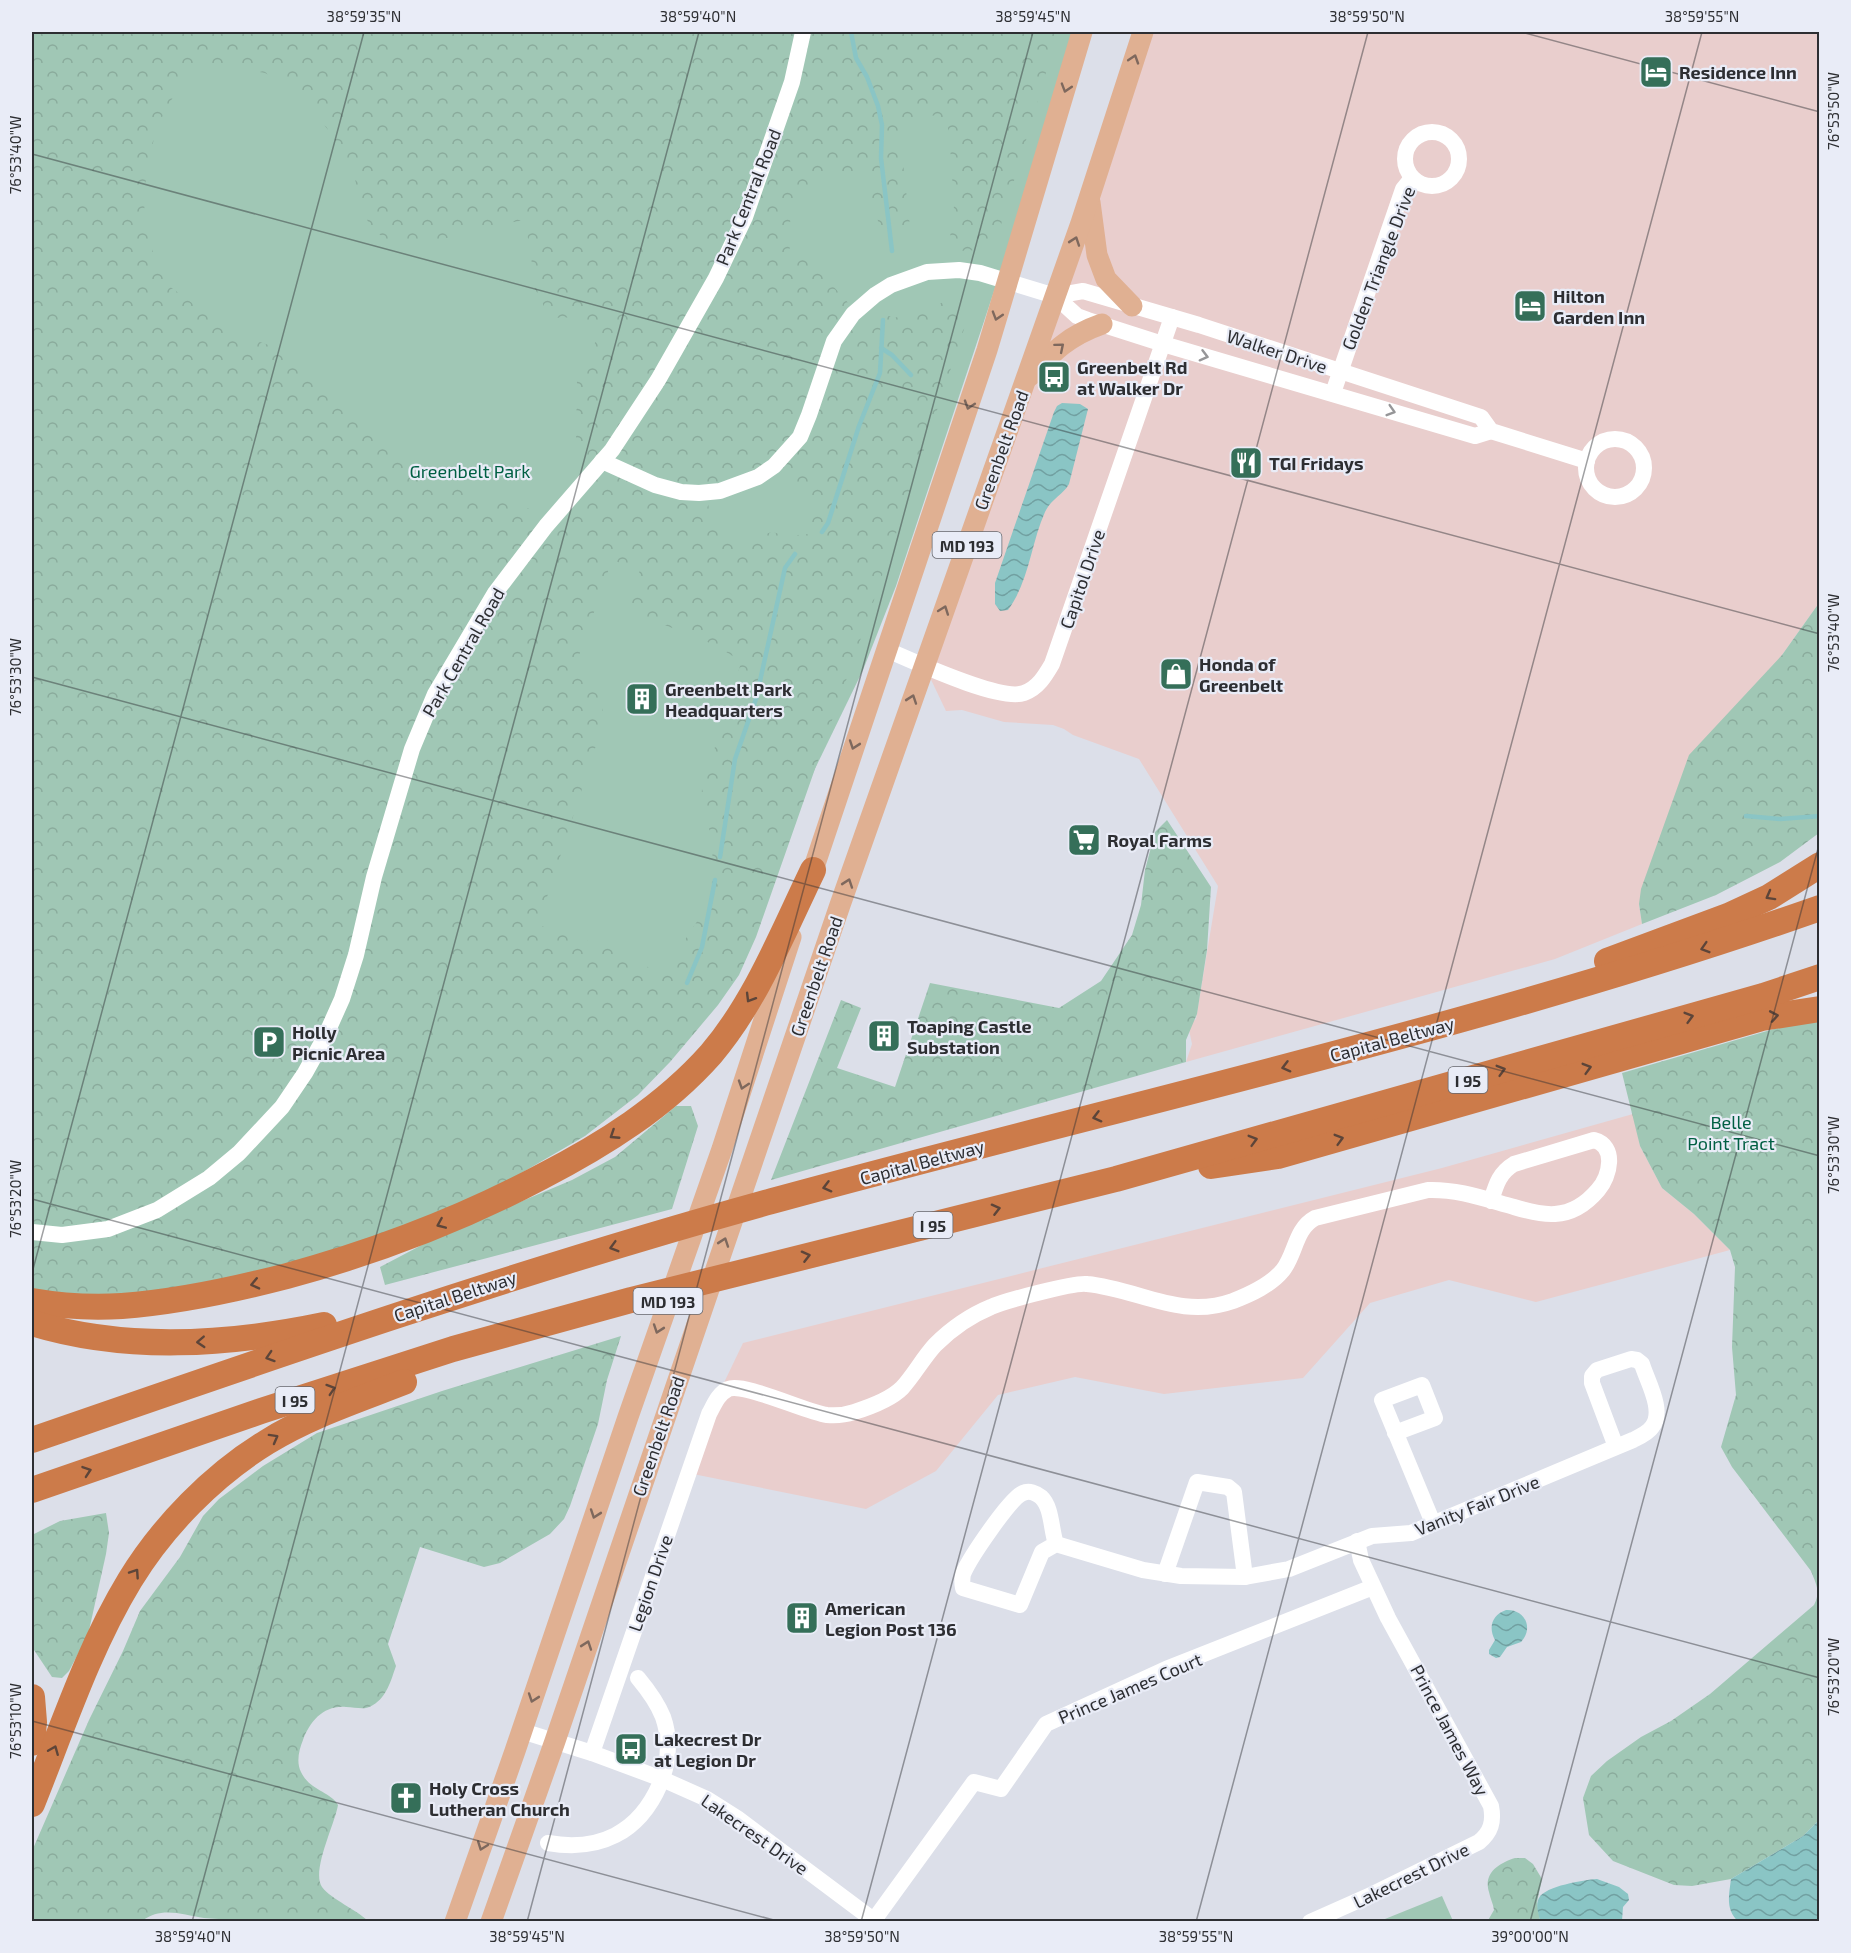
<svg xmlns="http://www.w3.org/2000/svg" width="1851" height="1953" font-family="'Exo 2',sans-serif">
	<defs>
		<pattern id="forest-crowns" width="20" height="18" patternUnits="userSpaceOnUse" patternTransform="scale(1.5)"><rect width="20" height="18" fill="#a0c7b5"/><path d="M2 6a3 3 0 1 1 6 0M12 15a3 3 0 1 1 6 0" fill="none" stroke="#8aab9c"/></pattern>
		<pattern id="water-waves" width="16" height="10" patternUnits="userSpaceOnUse" patternTransform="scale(1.5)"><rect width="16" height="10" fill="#8ac5c5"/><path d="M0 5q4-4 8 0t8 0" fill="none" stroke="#71a0a1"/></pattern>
	</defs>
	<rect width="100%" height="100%" fill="#dcdfe9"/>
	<!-- commercial -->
	<g fill="#e9cecd">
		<polygon points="1143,32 1819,32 1819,603 1782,655 1639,904 1642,924 1555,959 1186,1062 1192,1044 1188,1025 1196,1019 1218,886 1139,759 1073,735 1064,729 1053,725 1004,722 962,710 946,711 924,665"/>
		<polygon points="1633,1114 1640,1146 1662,1188 1694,1214 1730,1250 1536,1302 1449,1280 1370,1303 1303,1378 1164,1394 1075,1377 998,1395 936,1471 866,1509 688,1473 709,1414 743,1343 1442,1168"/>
	</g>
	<!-- green -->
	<g fill="#a0c7b5">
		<polygon points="32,32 1076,32 1032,177 896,586 863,670 721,962 32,1262"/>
		<polygon points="1442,1896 1453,1921 1380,1921"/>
	</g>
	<!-- forest -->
	<g fill="url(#forest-crowns)" fill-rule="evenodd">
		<path d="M32 32H1058L995 245 980 250 957 251 949 241 953 222 954 205 949 131 945 121 939 115 906 118 902 122 900 135 910 227 884 229 879 225 867 177 861 172 820 178 817 188 800 191C788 219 789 226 790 256H805L810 260 866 323 873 322 880 316C889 315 900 319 909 318 925 315 935 303 950 300 960 304 964 312 966 323L869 615 756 937 739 975 718 1005 670 1062 638 1095 585 1136 497 1187 428 1217 354 1244 268 1270 174 1288 115 1296 32 1293ZM210 63 265 73 296 90 333 136 355 178 358 200 370 226 386 240 407 246 447 238 485 227 525 220 532 264V283L550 318 582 317 598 326 593 353 577 381 576 443 591 462 549 514 429 481 414 473 366 419 306 364 289 352 254 340 206 313 169 286 153 252 144 215 146 177 154 138 165 110 182 83ZM774 467 812 504 814 514 808 534 788 536 772 532 741 541 732 540 711 528 707 493ZM612 560 640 570 627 608 642 616 715 645 739 660 740 666 702 789 701 802 712 839 713 878 706 908 663 973 650 969 635 956 538 925 602 727 603 698 599 685 572 676Z"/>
		<polygon points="1819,603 1819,833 1780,862 1716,895 1642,924 1639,904 1641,889 1689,755 1782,655"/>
		<polygon points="1167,820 1211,887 1207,950 1197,1014 1186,1040 1186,1062 771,1180 841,1000 861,1008 837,1068 895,1087 930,983 1059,1008 1101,981 1132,935 1141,905 1145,870 1155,832"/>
		<path d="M1819 1021V1820L1803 1836 1731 1879 1692 1886 1674 1885 1613 1861 1589 1835 1583 1798 1591 1776 1607 1761 1641 1737 1671 1721 1710 1694 1814 1605C1821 1591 1816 1584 1811 1571L1732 1467 1721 1447 1736 1395 1732 1347 1735 1267 1730 1250 1694 1214 1662 1188 1640 1146 1622 1073 1781 1027Z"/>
		<polygon points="676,1106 691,1106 698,1126 672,1209 385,1285 380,1267 439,1236 572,1180 615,1157"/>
		<path d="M621 1336 607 1380 598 1424 570 1506 564 1519 550 1534 500 1563 484 1567 420 1547 388 1644 396 1666C391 1680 387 1697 373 1705 365 1711 356 1707 346 1707 324 1705 310 1721 303 1740 299 1750 296 1762 301 1772 310 1791 330 1791 338 1805 335 1824 311 1871 322 1887 332 1900 356 1909 368 1921L235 1922 233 1920C224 1919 213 1919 204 1918 182 1915 162 1906 142 1921H32V1851L89 1720 123 1651 140 1611 180 1557 203 1516 219 1499 263 1466 317 1433 442 1391Z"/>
		<polygon points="106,1513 109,1533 106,1554 88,1635 69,1671 62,1678 52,1677 32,1647 32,1535 60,1521"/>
		<path d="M1515 1858H1525L1533 1864 1542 1879 1537 1902 1540 1921 1487 1922 1494 1910C1493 1903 1490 1898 1489 1892 1483 1873 1499 1863 1515 1858Z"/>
	</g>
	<!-- water -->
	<g fill="url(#water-waves)">
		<path d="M1062 403 1080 404 1088 409 1069 484C1063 495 1051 499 1045 512 1031 543 1029 582 1008 610L1000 611 995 604V583L1054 412 1057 406Z"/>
		<path d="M1506 1610C1525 1609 1534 1628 1521 1642L1507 1647 1500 1657 1496 1658 1489 1654V1650L1495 1640C1488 1627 1492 1615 1506 1610Z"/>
		<path d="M1819 1820V1921L1739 1922C1725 1910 1729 1895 1731 1879L1803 1836Z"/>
		<path d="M1597 1879 1619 1887 1628 1894 1629 1900 1623 1907 1622 1921H1540C1539 1915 1535 1904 1539 1898 1545 1886 1584 1880 1597 1879Z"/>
	</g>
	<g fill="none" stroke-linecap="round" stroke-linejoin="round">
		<!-- stream -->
		<g stroke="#8ac5c5" stroke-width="4.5">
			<polyline points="851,32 856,58 867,77 878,106 882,125 881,158 892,251"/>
			<polyline points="881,348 892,355 911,375"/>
			<polyline points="822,532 828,523 859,426 880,373 883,320"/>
			<polyline points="1819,771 1820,810"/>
			<polyline points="1746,816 1780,819 1820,816"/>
			<polyline points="720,857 735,759 756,699 785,568 795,554"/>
			<polyline points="687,983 702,947 715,880"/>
		</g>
		<!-- minor -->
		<g stroke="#fff" stroke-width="16">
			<circle cx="1432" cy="159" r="27"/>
			<polyline points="1055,296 1083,291 1199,325 1481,417 1491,431 1587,461"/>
			<polyline points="1333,393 1403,189 1412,178"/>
			<circle cx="1615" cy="468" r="29"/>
			<polyline points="602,461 655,485 681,492 699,493 720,491 758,477 774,466 800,437 809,415 834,341 853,314 875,295 891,285 927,272 959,270 980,273 1055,296 1077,316 1088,320 1163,344 1475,436 1491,431"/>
			<path d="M887 650C913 661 1000 702 1024 693 1038 688 1045 676 1052 664L1172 317"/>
			<polyline points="32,1232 62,1235 108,1229 157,1210 209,1178 239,1153 282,1107 305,1073 325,1037 342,999 356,955 374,877 412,749 435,694 495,593 546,526 612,450 658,380 716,278 745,217 792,82 803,32"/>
			<polyline points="1395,1433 1435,1418 1422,1385 1382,1400 1433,1523"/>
			<path d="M1056 1544 1042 1552 1020 1605 963 1588C962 1583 962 1579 963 1574 969 1559 1010 1498 1023 1493 1029 1490 1036 1493 1041 1497 1052 1507 1051 1530 1056 1544L1143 1570 1181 1576 1245 1577 1289 1569 1372 1536 1411 1533 1633 1440C1639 1437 1648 1433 1652 1427 1665 1411 1647 1381 1642 1364L1637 1360 1631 1359 1597 1370 1592 1376V1383L1616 1447"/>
			<polyline points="1165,1574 1197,1482 1228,1487 1234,1492 1245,1577"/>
			<polyline points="522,1731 592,1753 662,1779 707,1799 737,1818 876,1922"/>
			<path d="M592 1753 709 1414C714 1405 718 1394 728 1389 744 1382 805 1412 827 1415 837 1416 845 1415 854 1412 870 1407 890 1400 902 1388 914 1375 923 1358 935 1345 952 1328 969 1316 991 1307 1004 1301 1075 1282 1087 1284 1139 1289 1180 1320 1233 1301 1251 1294 1271 1285 1283 1270 1296 1253 1295 1229 1315 1218L1428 1190C1458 1189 1485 1199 1514 1207 1527 1211 1541 1215 1555 1214 1572 1213 1587 1203 1598 1190 1610 1176 1617 1146 1594 1140L1514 1164C1499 1173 1496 1185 1491 1201"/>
			<path d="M548 1843C599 1852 639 1833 660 1784 669 1762 671 1740 663 1717 657 1702 648 1690 638 1678"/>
			<polyline points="874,1920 974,1782 1001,1789 1046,1724 1166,1669 1373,1587"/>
			<path d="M1310 1922 1373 1894 1479 1842C1491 1832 1494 1822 1491 1806L1388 1618 1361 1560 1357 1541"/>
		</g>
		<!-- major -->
		<g stroke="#e0b092" stroke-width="21">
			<polyline points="1090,202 1097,255 1106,279 1132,306"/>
			<path d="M1030 376C1054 351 1068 336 1102 324"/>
			<polyline points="808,885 987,350 1082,32"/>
			<polyline points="455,1922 515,1751 628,1417 722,1149 791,937"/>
			<polyline points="491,1922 555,1741 840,905 1081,223 1143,32"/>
		</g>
		<!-- highway -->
		<g stroke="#cc7b4a" stroke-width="26">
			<polyline points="1607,961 1728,916 1769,897 1820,865"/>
			<polyline points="1211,1166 1278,1156 1762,1018 1820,1009"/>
			<path d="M32 1301C61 1306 92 1308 122 1306 178 1302 233 1290 287 1276 375 1252 460 1220 541 1177 603 1145 664 1107 711 1054 756 1001 783 932 813 870"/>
			<path d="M32 1323C127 1352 228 1345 324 1325"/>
			<path d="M32 1440C277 1355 522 1270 772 1201 1122 1105 1477 1028 1820 908"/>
			<polyline points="32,1490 261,1411 453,1349 631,1300 1116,1179 1763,996 1820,977"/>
			<polyline points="32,1697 34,1722 32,1743"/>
			<path d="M32 1804C62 1729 88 1649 130 1580 163 1526 213 1475 267 1442 309 1416 358 1400 404 1382"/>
		</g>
	</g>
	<!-- one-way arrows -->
	<defs><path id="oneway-chevron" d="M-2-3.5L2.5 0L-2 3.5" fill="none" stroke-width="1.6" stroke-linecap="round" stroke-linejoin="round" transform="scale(1.5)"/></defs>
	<g stroke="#7e685d">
		<use href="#oneway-chevron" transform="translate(1134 59) rotate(-72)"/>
		<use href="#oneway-chevron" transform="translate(1066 88) rotate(107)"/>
		<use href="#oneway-chevron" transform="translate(1075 241) rotate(-71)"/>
		<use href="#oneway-chevron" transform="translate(997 316) rotate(107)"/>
		<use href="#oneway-chevron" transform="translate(1060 347) rotate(-40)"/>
		<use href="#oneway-chevron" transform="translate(969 405) rotate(108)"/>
		<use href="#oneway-chevron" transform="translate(944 610) rotate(-70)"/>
		<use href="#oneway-chevron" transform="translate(912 699) rotate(-71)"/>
		<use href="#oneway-chevron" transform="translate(854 745) rotate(109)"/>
		<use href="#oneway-chevron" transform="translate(848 883) rotate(-71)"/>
		<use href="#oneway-chevron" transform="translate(743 1085) rotate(108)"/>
		<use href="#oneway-chevron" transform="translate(724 1242) rotate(-71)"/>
		<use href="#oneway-chevron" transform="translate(658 1329) rotate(109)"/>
		<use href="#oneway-chevron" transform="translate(595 1514) rotate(109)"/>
		<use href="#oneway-chevron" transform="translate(587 1645) rotate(-71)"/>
		<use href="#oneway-chevron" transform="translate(533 1698) rotate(109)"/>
		<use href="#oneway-chevron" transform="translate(482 1846) rotate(110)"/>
	</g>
	<g stroke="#969698">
		<use href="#oneway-chevron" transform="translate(1204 356) rotate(15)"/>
		<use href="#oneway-chevron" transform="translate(1391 411) rotate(17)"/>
	</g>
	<g stroke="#5d4539">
		<use href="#oneway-chevron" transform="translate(1770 896) rotate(151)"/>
		<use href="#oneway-chevron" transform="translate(1705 948) rotate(163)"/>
		<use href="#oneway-chevron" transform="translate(750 998) rotate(121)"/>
		<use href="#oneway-chevron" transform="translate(1774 1016) rotate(-10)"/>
		<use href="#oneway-chevron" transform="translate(1689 1017) rotate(-16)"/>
		<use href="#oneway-chevron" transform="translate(1286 1067) rotate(165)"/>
		<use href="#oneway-chevron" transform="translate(1587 1068) rotate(-16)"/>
		<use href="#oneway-chevron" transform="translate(1501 1070) rotate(-16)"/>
		<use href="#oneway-chevron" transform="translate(1097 1117) rotate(165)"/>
		<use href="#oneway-chevron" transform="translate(614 1135) rotate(147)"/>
		<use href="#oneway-chevron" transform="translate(1339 1139) rotate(-16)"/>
		<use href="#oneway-chevron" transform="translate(1253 1140) rotate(-16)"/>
		<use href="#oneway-chevron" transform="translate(827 1187) rotate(165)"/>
		<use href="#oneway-chevron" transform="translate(996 1209) rotate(-14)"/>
		<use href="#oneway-chevron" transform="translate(441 1224) rotate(157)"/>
		<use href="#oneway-chevron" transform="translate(614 1247) rotate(164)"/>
		<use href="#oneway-chevron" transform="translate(806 1256) rotate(-14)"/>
		<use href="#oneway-chevron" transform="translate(255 1284) rotate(167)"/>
		<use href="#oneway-chevron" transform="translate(201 1342) rotate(177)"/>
		<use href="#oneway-chevron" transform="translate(270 1357) rotate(162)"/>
		<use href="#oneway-chevron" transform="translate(331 1389) rotate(-18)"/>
		<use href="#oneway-chevron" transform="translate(274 1438) rotate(-29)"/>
		<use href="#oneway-chevron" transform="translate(87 1471) rotate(-19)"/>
		<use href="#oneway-chevron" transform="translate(135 1573) rotate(-56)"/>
		<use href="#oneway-chevron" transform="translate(54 1750) rotate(-68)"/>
	</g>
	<!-- ticks -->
	<path fill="none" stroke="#2d2e32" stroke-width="1.5" stroke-opacity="0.45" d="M1521 32 1820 112M32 154 1820 634M32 677 1820 1156M32 1199 1820 1678M32 1273 364 32M32 1721 781 1922M192 1922 699 32M527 1922 1033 32M861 1922 1368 32M1196 1922 1702 32M1530 1922 1820 841"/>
	<!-- icons -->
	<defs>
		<g id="hotel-square" transform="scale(1.725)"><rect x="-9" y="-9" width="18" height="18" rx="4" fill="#356f59" stroke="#e9ecf7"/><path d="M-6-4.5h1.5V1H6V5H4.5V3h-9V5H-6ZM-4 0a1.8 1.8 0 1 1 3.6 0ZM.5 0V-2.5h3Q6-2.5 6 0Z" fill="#fff"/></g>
		<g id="bus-square" transform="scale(1.725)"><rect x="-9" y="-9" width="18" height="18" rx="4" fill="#356f59" stroke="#e9ecf7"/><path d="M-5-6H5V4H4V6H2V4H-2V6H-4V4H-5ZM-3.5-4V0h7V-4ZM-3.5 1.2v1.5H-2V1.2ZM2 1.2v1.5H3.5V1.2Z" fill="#fff"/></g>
		<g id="restaurant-square" transform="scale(1.725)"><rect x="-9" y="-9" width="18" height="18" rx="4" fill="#356f59" stroke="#e9ecf7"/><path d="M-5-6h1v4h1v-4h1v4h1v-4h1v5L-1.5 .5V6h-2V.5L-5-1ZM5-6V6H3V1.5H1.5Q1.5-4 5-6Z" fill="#fff"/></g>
		<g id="shop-square" transform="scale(1.725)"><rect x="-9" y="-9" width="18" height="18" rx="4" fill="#356f59" stroke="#e9ecf7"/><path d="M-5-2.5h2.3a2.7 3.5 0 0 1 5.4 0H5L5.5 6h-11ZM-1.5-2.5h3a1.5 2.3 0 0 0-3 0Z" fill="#fff"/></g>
		<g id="building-square" transform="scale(1.725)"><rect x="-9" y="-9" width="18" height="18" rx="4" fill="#356f59" stroke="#e9ecf7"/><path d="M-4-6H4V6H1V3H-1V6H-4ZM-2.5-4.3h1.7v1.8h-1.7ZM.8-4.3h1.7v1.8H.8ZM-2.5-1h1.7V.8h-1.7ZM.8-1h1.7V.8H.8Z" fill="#fff"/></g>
		<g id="supermarket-square" transform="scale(1.725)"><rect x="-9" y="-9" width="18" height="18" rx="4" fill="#356f59" stroke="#e9ecf7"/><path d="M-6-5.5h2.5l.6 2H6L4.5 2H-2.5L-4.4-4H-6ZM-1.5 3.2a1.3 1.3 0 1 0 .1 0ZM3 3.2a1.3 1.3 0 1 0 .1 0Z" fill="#fff"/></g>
		<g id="parking-square" transform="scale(1.725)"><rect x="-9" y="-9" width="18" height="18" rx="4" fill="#356f59" stroke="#e9ecf7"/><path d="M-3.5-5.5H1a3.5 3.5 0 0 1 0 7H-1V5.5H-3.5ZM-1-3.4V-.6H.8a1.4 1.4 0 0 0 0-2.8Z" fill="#fff"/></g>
		<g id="church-square" transform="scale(1.725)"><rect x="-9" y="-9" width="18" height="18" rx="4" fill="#356f59" stroke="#e9ecf7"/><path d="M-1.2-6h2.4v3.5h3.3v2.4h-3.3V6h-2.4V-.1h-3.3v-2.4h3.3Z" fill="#fff"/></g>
	</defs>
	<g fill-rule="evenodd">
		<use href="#hotel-square" x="1656" y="72"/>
		<use href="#hotel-square" x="1530" y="306"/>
		<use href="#bus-square" x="1054" y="377"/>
		<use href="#restaurant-square" x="1246" y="463"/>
		<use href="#shop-square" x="1176" y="674"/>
		<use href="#building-square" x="642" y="699"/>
		<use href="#supermarket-square" x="1084" y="840"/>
		<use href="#building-square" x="884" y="1036"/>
		<use href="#parking-square" x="269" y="1042"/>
		<use href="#building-square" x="802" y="1618"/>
		<use href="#bus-square" x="631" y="1749"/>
		<use href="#church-square" x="406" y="1798"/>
	</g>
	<g text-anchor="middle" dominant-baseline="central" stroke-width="4.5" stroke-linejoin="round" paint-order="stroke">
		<!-- shield labels -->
		<g fill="#e9ecf7" stroke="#65676d" stroke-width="1.5">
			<rect x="932.5" y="532" width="69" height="26" rx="4.5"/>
			<rect x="1448.5" y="1067" width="39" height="26" rx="4.5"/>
			<rect x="913.5" y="1212" width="39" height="26" rx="4.5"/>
			<rect x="633.5" y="1288" width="69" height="26" rx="4.5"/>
			<rect x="275.5" y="1387" width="39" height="26" rx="4.5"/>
		</g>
		<g font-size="16" font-weight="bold" fill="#2d2e32">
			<text x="967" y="545">MD 193</text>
			<text x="1468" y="1080">I 95</text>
			<text x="933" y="1225">I 95</text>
			<text x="668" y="1301">MD 193</text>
			<text x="295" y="1400">I 95</text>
		</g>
		<!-- poi labels -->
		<g font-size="18" font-weight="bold" fill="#2d2e32" stroke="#e9ecf7" text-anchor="start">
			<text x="1679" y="72">Residence Inn</text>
			<text x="1553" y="296">Hilton<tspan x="1553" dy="21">Garden Inn</tspan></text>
			<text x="1077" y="367">Greenbelt Rd<tspan x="1077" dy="21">at Walker Dr</tspan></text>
			<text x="1269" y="463">TGI Fridays</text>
			<text x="1199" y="664">Honda of<tspan x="1199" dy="21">Greenbelt</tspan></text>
			<text x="665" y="689">Greenbelt Park<tspan x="665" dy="21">Headquarters</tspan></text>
			<text x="1107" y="840">Royal Farms</text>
			<text x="907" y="1026">Toaping Castle<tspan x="907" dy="21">Substation</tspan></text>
			<text x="292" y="1032">Holly<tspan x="292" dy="21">Picnic Area</tspan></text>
			<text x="825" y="1608">American<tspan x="825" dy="21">Legion Post 136</tspan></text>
			<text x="654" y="1739">Lakecrest Dr<tspan x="654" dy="21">at Legion Dr</tspan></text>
			<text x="429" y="1788">Holy Cross<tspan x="429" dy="21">Lutheran Church</tspan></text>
		</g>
		<!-- street labels -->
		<g font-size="18" fill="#2d2e32" stroke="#e9ecf7">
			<text transform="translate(748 197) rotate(-68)">Park Central Road</text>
			<text transform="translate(1378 268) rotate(-69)">Golden Triangle Drive</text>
			<text transform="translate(1277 351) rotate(18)">Walker Drive</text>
			<text transform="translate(1001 450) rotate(-70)">Greenbelt Road</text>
			<text transform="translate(1082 579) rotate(-71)">Capitol Drive</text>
			<text transform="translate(463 652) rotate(-60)">Park Central Road</text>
			<text transform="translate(816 976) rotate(-71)">Greenbelt Road</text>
			<text transform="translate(1392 1039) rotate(-15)">Capital Beltway</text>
			<text transform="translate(922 1162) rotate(-15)">Capital Beltway</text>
			<text transform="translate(455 1296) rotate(-18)">Capital Beltway</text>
			<text transform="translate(658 1436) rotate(-71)">Greenbelt Road</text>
			<text transform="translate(1477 1505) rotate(-22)">Vanity Fair Drive</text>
			<text transform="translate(650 1583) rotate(-71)">Legion Drive</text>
			<text transform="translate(1130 1688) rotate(-23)">Prince James Court</text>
			<text transform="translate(1450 1730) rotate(62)">Prince James Way</text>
			<text transform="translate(755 1834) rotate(35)">Lakecrest Drive</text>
			<text transform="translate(1411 1875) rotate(-26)">Lakecrest Drive</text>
		</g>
		<!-- park labels -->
		<g font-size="18" fill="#005f43" stroke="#e9ecf7">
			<text x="470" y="471">Greenbelt Park</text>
			<text x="1731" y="1122">Belle<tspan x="1731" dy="21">Point Tract</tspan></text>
		</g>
	</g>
	<!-- border -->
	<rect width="1851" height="1953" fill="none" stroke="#e9ecf7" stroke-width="66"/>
	<rect x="33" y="33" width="1785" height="1887" fill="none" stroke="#2d2e32" stroke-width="2"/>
	<g font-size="15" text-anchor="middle" fill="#2d2e32">
		<text x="364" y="22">38°59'35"N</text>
		<text x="698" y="22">38°59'40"N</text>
		<text x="1033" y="22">38°59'45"N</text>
		<text x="1367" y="22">38°59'50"N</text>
		<text x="1702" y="22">38°59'55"N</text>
		<text transform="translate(1834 111) rotate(-90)" y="5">76°53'50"W</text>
		<text transform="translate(16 155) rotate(-90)" y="5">76°53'40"W</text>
		<text transform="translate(1834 633) rotate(-90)" y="5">76°53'40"W</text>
		<text transform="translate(16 677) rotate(-90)" y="5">76°53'30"W</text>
		<text transform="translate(1834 1155) rotate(-90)" y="5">76°53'30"W</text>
		<text transform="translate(16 1199) rotate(-90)" y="5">76°53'20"W</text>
		<text transform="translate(1834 1677) rotate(-90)" y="5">76°53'20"W</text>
		<text transform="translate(16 1721) rotate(-90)" y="5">76°53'10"W</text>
		<text x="193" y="1942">38°59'40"N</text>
		<text x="527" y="1942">38°59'45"N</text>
		<text x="862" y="1942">38°59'50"N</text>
		<text x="1196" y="1942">38°59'55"N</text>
		<text x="1530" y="1942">39°00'00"N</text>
	</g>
</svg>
